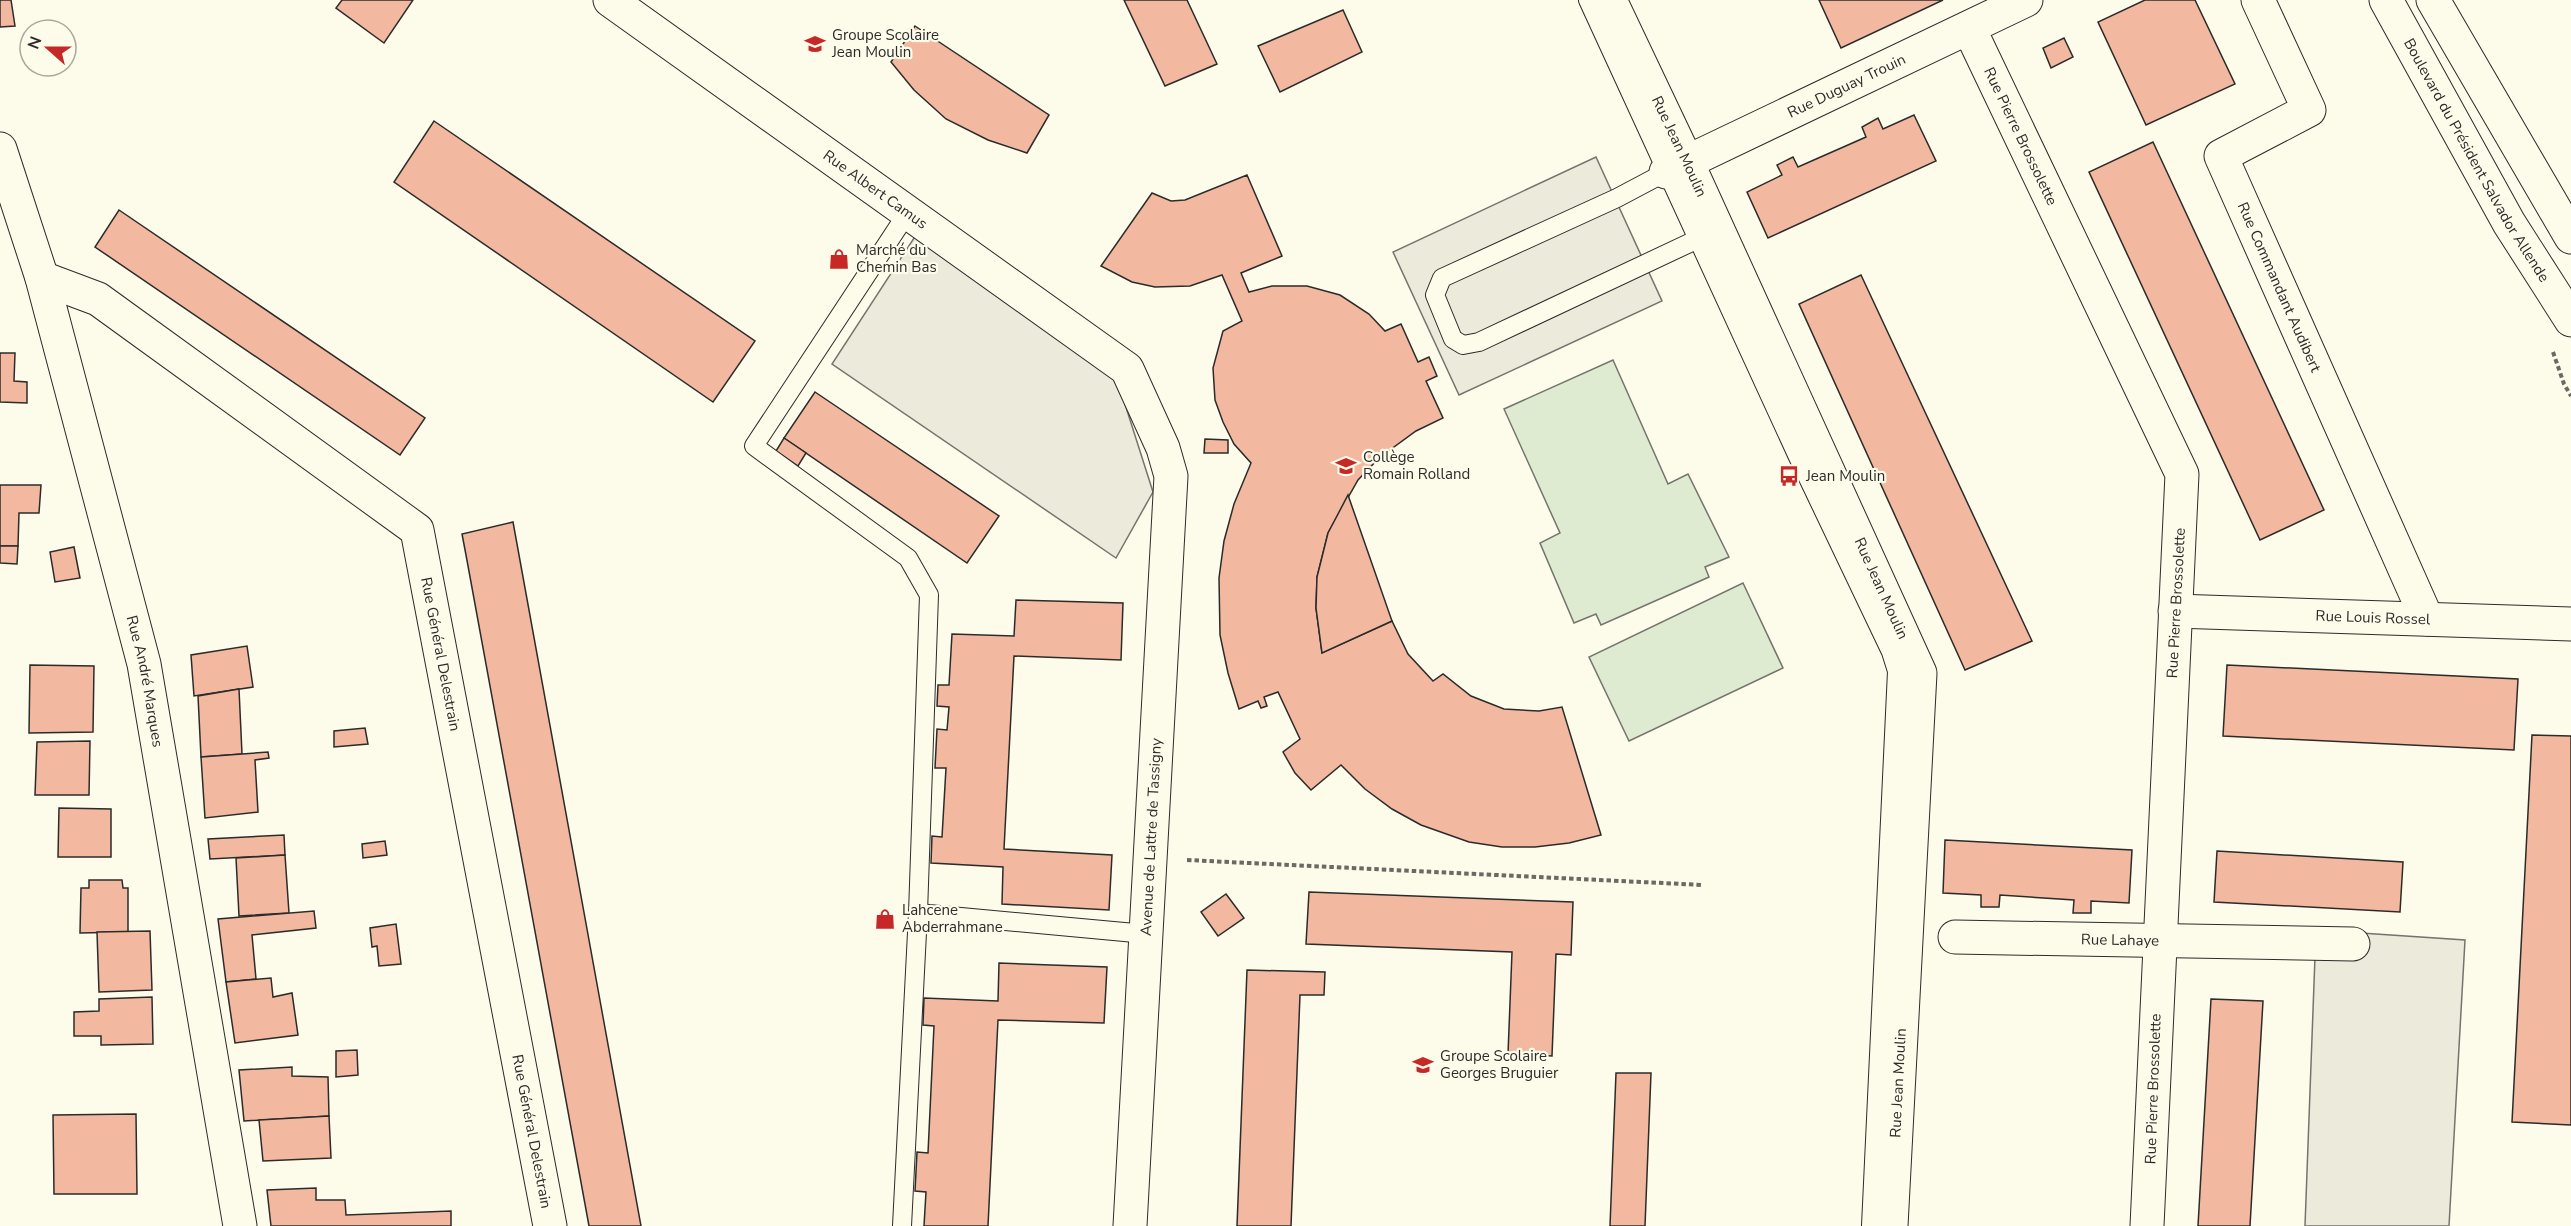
<svg xmlns="http://www.w3.org/2000/svg" width="2571" height="1226" font-family="'Nunito Sans',sans-serif">
	<rect width="100%" height="100%" fill="#fdfbea"/>
	<!-- pitch -->
	<g fill="#deebd1" stroke="#74746e" stroke-width="1.5">
		<polygon points="1613,360 1668,484 1688,474 1729,557 1705,567 1709,577 1601,625 1596,614 1574,623 1540,543 1560,533 1504,409"/>
		<polygon points="1743,583 1783,668 1629,741 1589,657"/>
	</g>
	<!-- parking -->
	<g fill="#eceadb" stroke="#74746e" stroke-width="1.5">
		<polygon points="1596,157 1662,301 1459,395 1393,252"/>
		<polygon points="916,235 1117,379 1153,492 1116,558 832,364"/>
		<polygon points="2316,930 2465,940 2449,1226 2305,1226"/>
	</g>
	<!-- building -->
	<g fill="#f2b8a0" stroke="#2b2b2b" stroke-width="1.5">
		<polygon points="0,0 11,0 15,26 0,27"/>
		<polygon points="342,0 413,0 384,43 336,8"/>
		<polygon points="1124,0 1187,0 1217,64 1165,86"/>
		<polygon points="1819,0 1943,0 1841,48"/>
		<polygon points="2145,0 2195,0 2235,84 2146,125 2098,22"/>
		<polygon points="1343,10 1362,52 1280,92 1258,46"/>
		<polygon points="915,26 1049,115 1027,153 988,140 946,119 914,90 891,62"/>
		<polygon points="2064,38 2073,57 2051,68 2043,48"/>
		<polygon points="1914,115 1936,161 1768,238 1747,192 1782,175 1777,165 1793,157 1798,167 1866,137 1862,127 1878,118 1883,129"/>
		<polygon points="434,121 755,341 713,402 394,182"/>
		<polygon points="2153,142 2324,510 2260,540 2089,172"/>
		<polygon points="1247,175 1282,256 1241,273 1249,292 1272,286 1307,286 1340,295 1369,314 1385,331 1401,324 1418,362 1429,357 1437,376 1426,381 1443,418 1416,431 1379,458 1358,480 1328,533 1317,577 1316,608 1322,653 1392,621 1408,654 1433,681 1443,674 1471,696 1504,709 1539,711 1562,707 1601,835 1569,843 1535,847 1502,847 1469,842 1421,825 1392,809 1365,789 1341,765 1311,790 1295,773 1283,752 1300,739 1278,692 1264,697 1267,706 1261,708 1258,701 1239,709 1228,673 1220,635 1219,578 1224,541 1234,504 1251,463 1234,444 1223,422 1215,400 1213,368 1223,331 1242,321 1222,275 1190,286 1155,287 1132,282 1101,266 1152,193 1171,201 1185,200"/>
		<polygon points="119,210 425,418 400,455 95,247"/>
		<polygon points="1861,275 2032,641 1965,670 1799,304"/>
		<polygon points="0,353 15,353 14,381 27,382 27,403 0,402"/>
		<polygon points="815,392 999,516 967,563 784,438"/>
		<polygon points="784,438 806,453 798,466 776,451"/>
		<polygon points="1205,439 1228,440 1228,453 1204,453"/>
		<polygon points="0,485 41,485 39,513 19,513 18,546 0,546"/>
		<polygon points="1348,495 1392,621 1322,653 1316,608 1317,577 1328,533"/>
		<polygon points="513,522 641,1226 589,1226 466,555 462,534"/>
		<polygon points="0,546 18,546 17,564 0,563"/>
		<polygon points="74,547 80,578 55,582 50,552"/>
		<polygon points="1016,600 1123,603 1121,660 1014,656 1004,849 1112,855 1109,910 1002,904 1003,867 931,863 932,836 942,837 946,768 935,768 937,729 947,730 949,707 937,706 938,685 949,685 952,634 1014,636"/>
		<polygon points="247,646 253,687 194,696 191,655"/>
		<polygon points="30,665 94,666 93,732 29,733"/>
		<polygon points="2227,665 2518,679 2514,750 2223,736"/>
		<polygon points="239,689 242,754 201,757 198,696"/>
		<polygon points="365,728 368,744 334,747 334,731"/>
		<polygon points="2532,735 2571,736 2571,1125 2512,1122"/>
		<polygon points="90,741 89,795 35,795 37,742"/>
		<polygon points="268,752 269,758 255,760 258,812 205,818 201,757"/>
		<polygon points="59,808 111,809 111,857 58,857"/>
		<polygon points="284,835 285,855 210,859 208,839"/>
		<polygon points="1945,840 2132,850 2129,903 2091,901 2091,913 2073,913 2074,900 2000,895 1999,907 1981,907 1981,895 1943,893"/>
		<polygon points="385,841 387,855 363,858 362,844"/>
		<polygon points="2217,851 2403,862 2400,912 2214,902"/>
		<polygon points="285,855 289,913 239,916 236,858"/>
		<polygon points="89,880 122,880 123,888 128,888 128,932 80,933 81,888 89,888"/>
		<polygon points="1309,892 1573,902 1571,955 1556,954 1552,1056 1508,1054 1512,952 1306,944"/>
		<polygon points="1226,894 1244,918 1218,936 1201,912"/>
		<polygon points="314,911 316,928 252,935 256,979 226,982 218,919"/>
		<polygon points="396,924 401,964 379,966 377,946 372,947 370,928"/>
		<polygon points="150,931 152,990 99,992 97,932"/>
		<polygon points="999,963 1107,967 1104,1023 998,1020 988,1226 924,1226 926,1192 915,1191 917,1152 928,1153 934,1026 923,1025 924,998 998,1001"/>
		<polygon points="1247,970 1325,972 1324,995 1300,995 1291,1226 1237,1226"/>
		<polygon points="271,978 273,997 292,993 298,1035 235,1043 226,982"/>
		<polygon points="152,997 153,1044 101,1045 101,1036 74,1036 74,1012 99,1011 99,999"/>
		<polygon points="2211,999 2263,1001 2250,1226 2198,1226"/>
		<polygon points="357,1050 358,1075 336,1077 336,1051"/>
		<polygon points="292,1067 292,1076 328,1077 329,1116 244,1121 239,1070"/>
		<polygon points="1616,1073 1651,1073 1645,1226 1610,1226"/>
		<polygon points="136,1114 137,1194 54,1194 53,1115"/>
		<polygon points="329,1116 331,1158 263,1161 259,1120"/>
		<polygon points="316,1188 316,1200 345,1200 346,1215 451,1211 451,1226 271,1226 267,1190"/>
	</g>
	<g fill="none" stroke-linecap="round" stroke-linejoin="round">
		<!-- service casing -->
		<g stroke="#2b2b2b" stroke-width="20">
			<g id="service">
				<polyline points="1588,0 1798,457 1891,652 1897,671 1871,1226"/>
				<polyline points="1666,172 1617,198 1442,278 1435,295 1453,339 1463,345 1479,342 1698,239"/>
				<polyline points="918,913 1146,934"/>
				<polyline points="902,1226 918,913 929,595 908,558 754,446 908,212"/>
			</g>
		</g>
		<!-- minor casing -->
		<g stroke="#2b2b2b" stroke-width="35">
			<g id="minor">
				<path id="s1" d="M610 0 1127 369 1163 448 1171 476 1130 1226"/>
				<path id="s2" d="M1610 0 1687 162 1920 673 1891 1226"/>
				<path id="s3" d="M2258 0 2309 110 2221 156 2427 619"/>
				<path id="s4" d="M1969 28 2182 474 2147 1226"/>
				<path id="s5" d="M0 149 42 278 144 664 240 1226"/>
				<path id="s6" d="M1666 172 2026 0"/>
				<path id="s7" d="M42 278 98 299 417 530 550 1226"/>
				<path id="s8" d="M2175 611 2571 624"/>
				<path id="s9" d="M1955 937 2353 944"/>
			</g>
		</g>
		<!-- primary casing -->
		<g stroke="#2b2b2b" stroke-width="35">
			<g id="primary">
				<path id="s10" d="M2386 0 2509 223 2571 320"/>
				<polyline points="2433,0 2571,237"/>
			</g>
		</g>
		<!-- path -->
		<g stroke="#6a6964" stroke-width="4" stroke-dasharray="4.5 3" stroke-linecap="butt">
			<polyline points="2553,352 2564,384 2571,396"/>
			<polyline points="1187,860 1703,885"/>
		</g>
		<!-- service -->
		<use href="#service" stroke="#fdfbea" stroke-width="18"/>
		<!-- minor -->
		<use href="#minor" stroke="#fdfbea" stroke-width="33"/>
		<!-- primary -->
		<use href="#primary" stroke="#fdfbea" stroke-width="33"/>
	</g>
	<!-- icons -->
	<defs>
		<g id="school-bare" transform="scale(1.62)"><path d="M0-5L7-2L0 1L-7-2ZM-4 1L0 2.5L4 1V4Q0 6-4 4Z" fill="#c62828" stroke="#fdfbea" stroke-width="2.5" paint-order="stroke"/></g>
		<g id="shop-bare" transform="scale(1.62)"><path d="M-5-2.5h2.3a2.7 3.5 0 0 1 5.4 0H5L5.5 6h-11ZM-1.5-2.5h3a1.5 2.3 0 0 0-3 0Z" fill="#c62828" stroke="#fdfbea" stroke-width="2.5" paint-order="stroke"/></g>
		<g id="bus-bare" transform="scale(1.62)"><path d="M-5-6H5V4H4V6H2V4H-2V6H-4V4H-5ZM-3.5-4V0h7V-4ZM-3.5 1.2v1.5H-2V1.2ZM2 1.2v1.5H3.5V1.2Z" fill="#c62828" stroke="#fdfbea" stroke-width="2.5" paint-order="stroke"/></g>
	</defs>
	<g fill-rule="evenodd">
		<use href="#school-bare" x="815" y="44"/>
		<use href="#shop-bare" x="839" y="259"/>
		<use href="#school-bare" x="1346" y="466"/>
		<use href="#bus-bare" x="1789" y="476"/>
		<use href="#shop-bare" x="885" y="919"/>
		<use href="#school-bare" x="1423" y="1065"/>
	</g>
	<g text-anchor="middle" dominant-baseline="central" stroke-width="4.5" stroke-linejoin="round" paint-order="stroke">
		<!-- poi labels -->
		<g font-size="15" fill="#2b2b2b" stroke="#fdfbea" text-anchor="start">
			<text x="832" y="35">Groupe Scolaire<tspan x="832" dy="17">Jean Moulin</tspan></text>
			<text x="856" y="250">Marché du<tspan x="856" dy="17">Chemin Bas</tspan></text>
			<text x="1363" y="457">Collège<tspan x="1363" dy="17">Romain Rolland</tspan></text>
			<text x="1806" y="476">Jean Moulin</text>
			<text x="902" y="910">Lahcene<tspan x="902" dy="17">Abderrahmane</tspan></text>
			<text x="1440" y="1056">Groupe Scolaire<tspan x="1440" dy="17">Georges Bruguier</tspan></text>
		</g>
		<!-- street labels -->
		<g font-size="15" fill="#2b2b2b" stroke="#fdfbea">
			<text stroke="none"><textPath href="#s6" startOffset="200">Rue Duguay Trouin</textPath></text>
			<text stroke="none"><textPath href="#s4" startOffset="120">Rue Pierre Brossolette</textPath></text>
			<text stroke="none"><textPath href="#s2" startOffset="162">Rue Jean Moulin</textPath></text>
			<text stroke="none"><textPath href="#s10" startOffset="184">Boulevard du Président Salvador Allende</textPath></text>
			<text stroke="none"><textPath href="#s1" startOffset="326">Rue Albert Camus</textPath></text>
			<text stroke="none"><textPath href="#s3" startOffset="364">Rue Commandant Audibert</textPath></text>
			<text stroke="none"><textPath href="#s2" startOffset="648">Rue Jean Moulin</textPath></text>
			<text transform="translate(2176 603) rotate(-87)">Rue Pierre Brossolette</text>
			<text stroke="none"><textPath href="#s8" startOffset="198">Rue Louis Rossel</textPath></text>
			<text stroke="none"><textPath href="#s7" startOffset="580">Rue Général Delestrain</textPath></text>
			<text stroke="none"><textPath href="#s5" startOffset="552">Rue André Marques</textPath></text>
			<text transform="translate(1151 837) rotate(-87)">Avenue de Lattre de Tassigny</text>
			<text stroke="none"><textPath href="#s9" startOffset="165">Rue Lahaye</textPath></text>
			<text transform="translate(1898 1083) rotate(-87)">Rue Jean Moulin</text>
			<text transform="translate(2153 1089) rotate(-88)">Rue Pierre Brossolette</text>
			<text stroke="none"><textPath href="#s7" startOffset="1066">Rue Général Delestrain</textPath></text>
		</g>
	</g>
	<!-- north arrow -->
	<g transform="translate(48 48) rotate(291)"><circle r="28" fill="#fdfbea" stroke="#a9a89e" stroke-width="1.5"/>
	<path d="M0-4.5L10 22L0 15L-10 22Z" fill="#c62828"/>
	<text y="-9" font-size="16" font-weight="bold" text-anchor="middle" fill="#2b2b2b">N</text>
	</g>
</svg>
